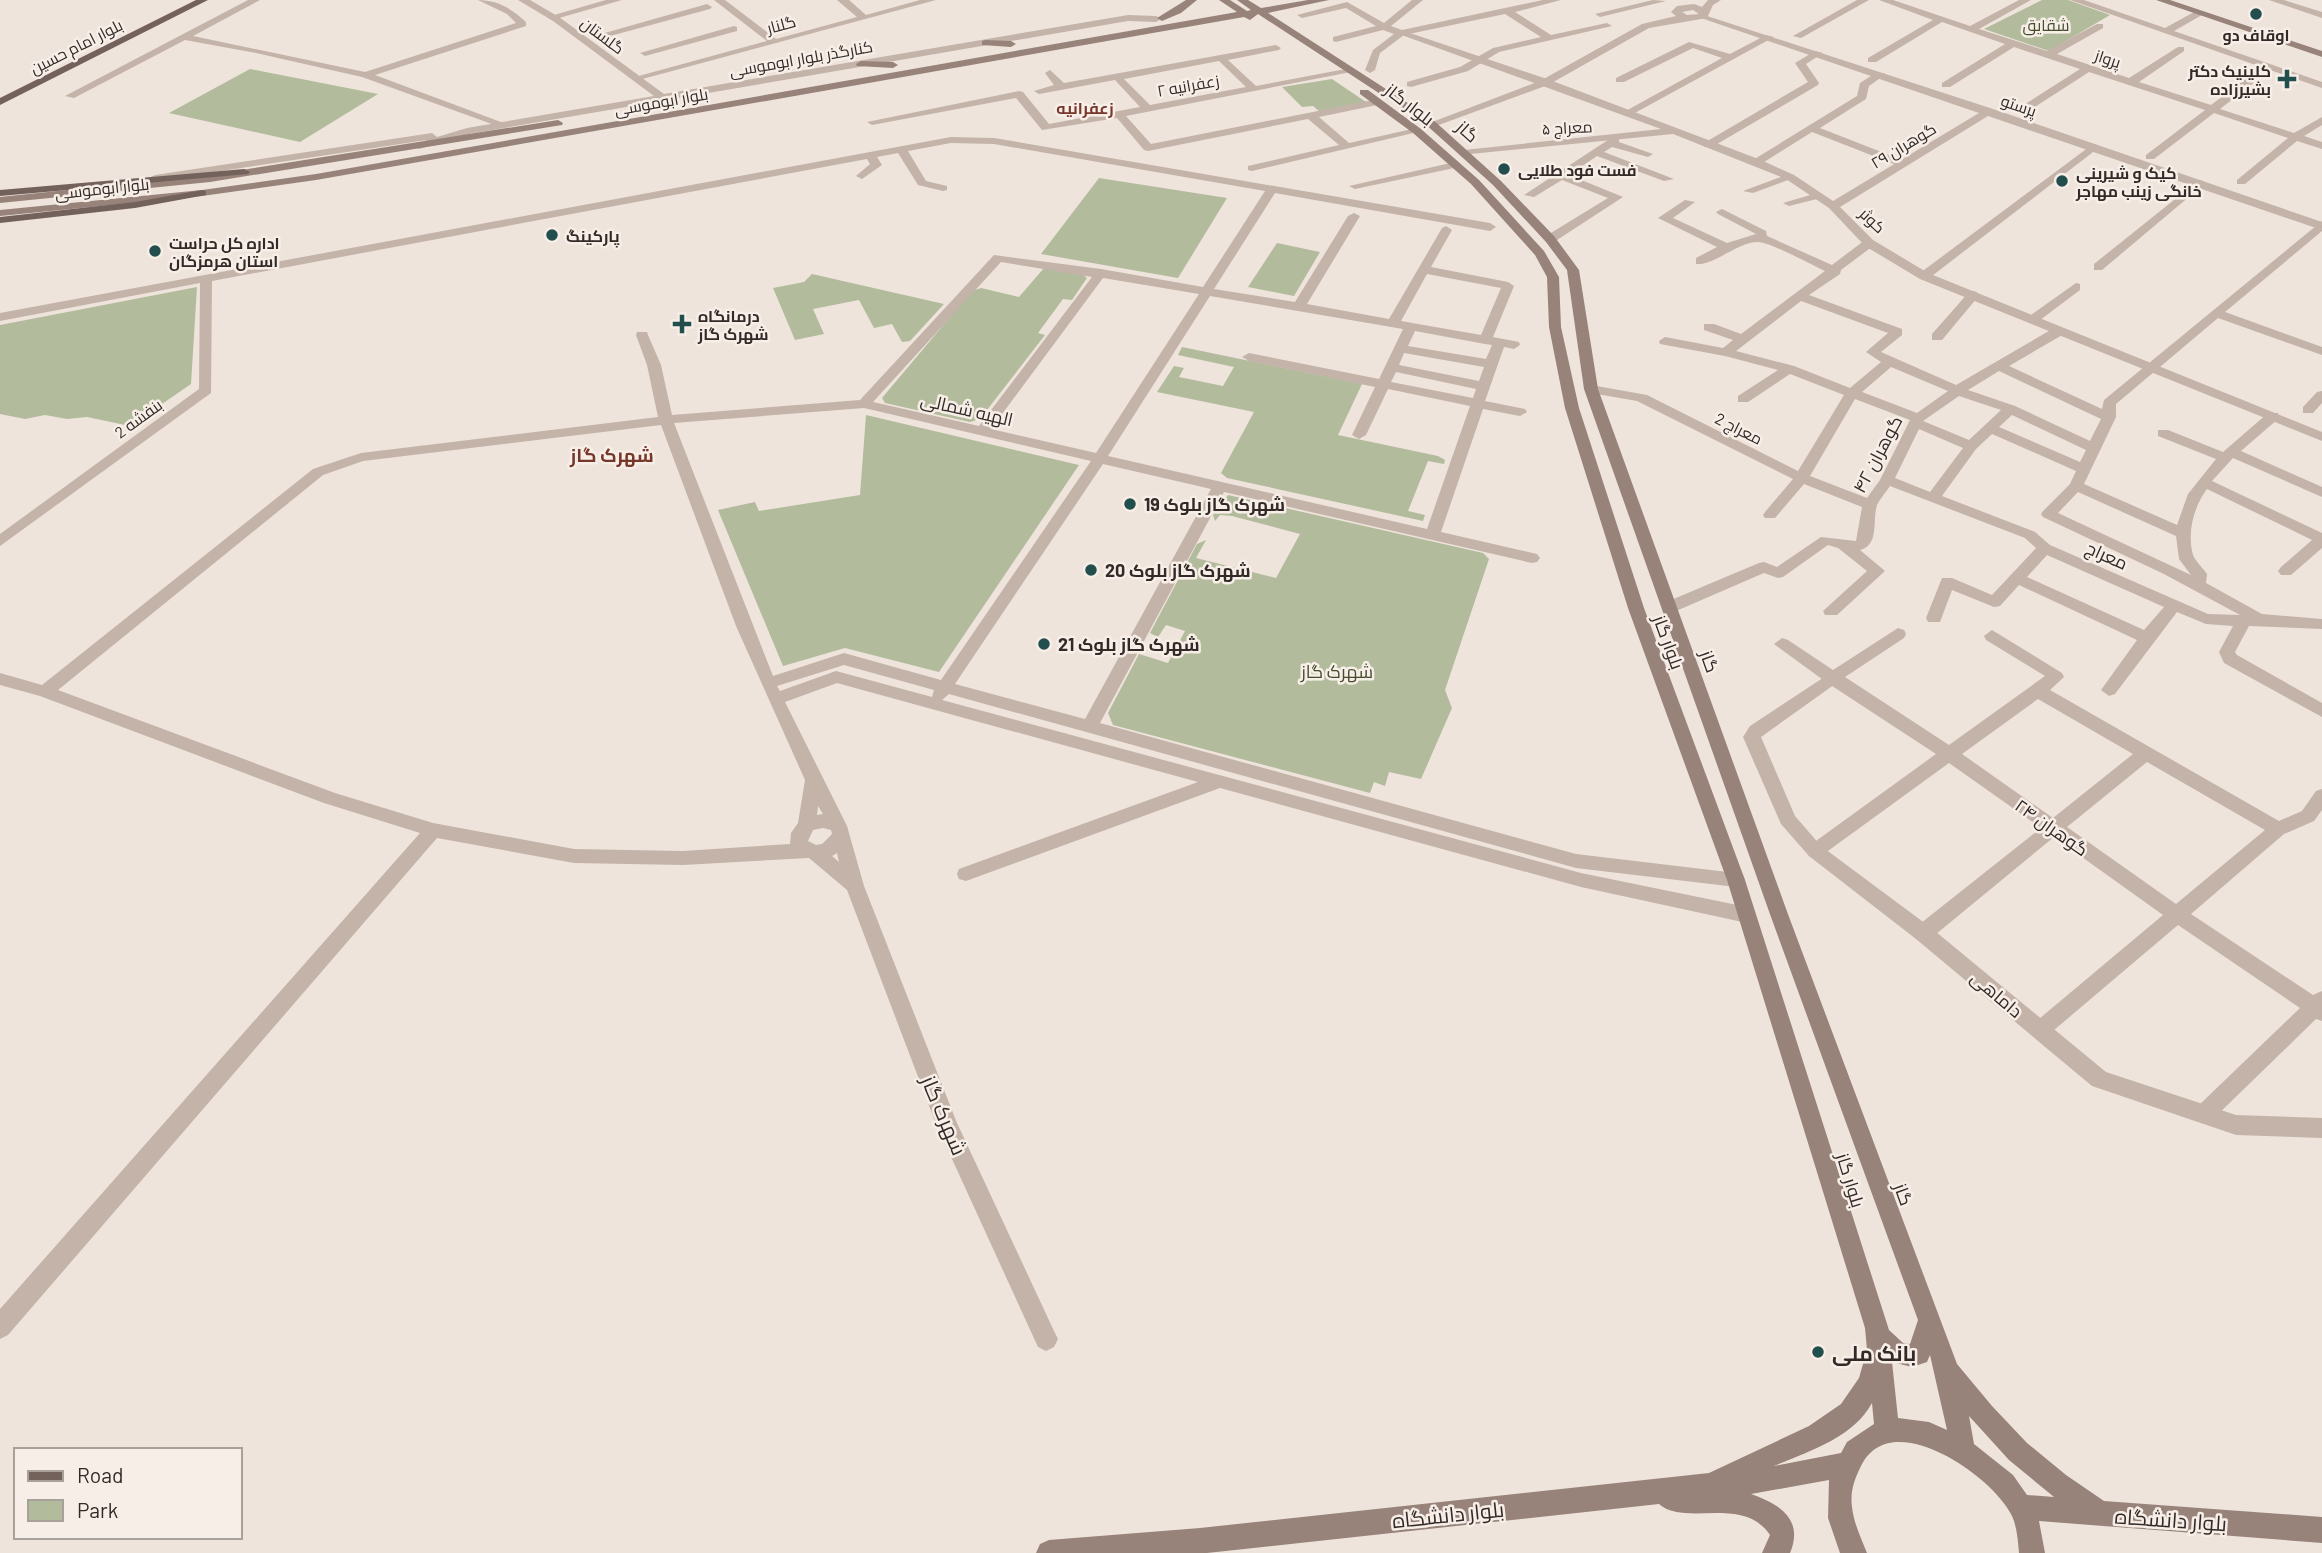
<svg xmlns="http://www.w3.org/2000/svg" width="2322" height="1553" font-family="Barlow,Cairo,sans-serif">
	<rect width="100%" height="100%" fill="#eee4db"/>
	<!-- green -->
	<g fill="#b3bb9d">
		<polygon points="2042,0 2068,0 2110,15 2049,51 1984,29"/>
		<polygon points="250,69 378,94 300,142 169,113"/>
		<polygon points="1332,79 1366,102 1319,111 1313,106 1302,107 1282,87"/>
		<polygon points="1099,178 1227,198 1178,278 1041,254"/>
		<polygon points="1277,243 1320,252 1294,296 1248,287"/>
		<polygon points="1044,268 1083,275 1087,278 1072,300 1063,299 1038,333 1045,335 980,419 970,422 885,403 882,398 972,291 981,288 1019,297"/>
		<polygon points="812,274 944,304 910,341 902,342 892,324 874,328 859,300 813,309 824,334 795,340 773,288 804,282"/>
		<polygon points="197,287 191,384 130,426 87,417 67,419 45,415 25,419 0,414 0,325"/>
		<polygon points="1182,347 1362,384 1338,435 1438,456 1445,460 1444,464 1428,461 1408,511 1425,515 1423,521 1227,478 1221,473 1254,412 1157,392 1174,366 1184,368 1179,377 1223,386 1234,367 1178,355"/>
		<polygon points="866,415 1079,465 939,672 845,648 783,666 718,510 755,502 759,511 860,495"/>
		<polygon points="1228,495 1483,553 1489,559 1445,690 1452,708 1421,779 1389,772 1385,786 1374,782 1370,793 1113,725 1108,713 1139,654 1168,663 1185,631 1166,625 1158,637 1150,633 1197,544 1206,540 1196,558 1276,578 1300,534 1232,516 1220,515 1215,521 1213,515"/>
	</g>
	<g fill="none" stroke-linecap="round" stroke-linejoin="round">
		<!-- minor -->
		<g fill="#c4b3a9" fill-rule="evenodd">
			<path d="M248 0H260L193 36 365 72 516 23 507 14 478 0C498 0 512 9 526 22V26L375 75 509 125 500 127 362 77 256 53 185 40 74 98 65 96Z"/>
			<polygon points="606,0 622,0 552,20 547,17"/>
			<polygon points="714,0 725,0 776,39 857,17 837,0 849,0 866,15 920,0 936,0 635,81 635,77 767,41"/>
			<polygon points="1412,0 1423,0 1391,26 1402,30 1543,0 1561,0 1515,12 1551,35 1607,23 1612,26 1499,52 1468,71 1411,87 1407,86 1407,82 1460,67 1493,48 1541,37 1505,14 1404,35 1380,53 1375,70 1370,73 1365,70 1373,50 1394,34 1383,30 1336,42 1333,41 1333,37 1376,26 1346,8 1302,18 1297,15 1347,2 1384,23"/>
			<polygon points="1653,0 1666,1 1600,17 1595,14"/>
			<path d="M1708 0H1721L1713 5 1707 18 1649 28 1548 85 1436 126 1427 124 1540 81 1642 24 1676 16 1671 12 1677 6 1694 4 1702 7ZM1693 10 1699 14 1687 15 1682 12Z"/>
			<polygon points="1857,0 1869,0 1801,38 1793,36"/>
			<polygon points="1879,0 1893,0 1970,26 2019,0 2031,0 1979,29 2047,51 2097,24 2103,24 2103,28 2057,54 2129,78 2178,47 2184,47 2184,51 2139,82 2211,105 2256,71 2264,71 2264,75 2220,109 2294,133 2322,117 2322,125 2304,136 2322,142 2322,149 2297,141 2245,184 2237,184 2237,180 2288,138 2214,113 2154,159 2146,159 2146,155 2205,110 2089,72 2027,112 2019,112 2019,108 2080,69 2014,47 1950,87 1942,87 1942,83 2005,44 1942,22 1876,62 1868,62 1868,58 1933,20"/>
			<polygon points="2070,0 2084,0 2165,28 2196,11 2202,11 2202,15 2174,31 2322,82 2322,88"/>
			<polygon points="2269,0 2284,0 2322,12 2322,18"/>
			<polygon points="707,4 712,7 710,9 599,39 594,36"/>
			<polygon points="734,26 737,27 737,31 645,56 640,53"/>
			<polygon points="1766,35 1774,37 1631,115 1622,113 1722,58 1693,48 1624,82 1616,82 1616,78 1689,42 1730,54"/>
			<path d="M1276 45 1281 48 1279 50 1228 60 1256 86 1351 68 1356 71 1126 116 1151 144 1378 99 1382 100V104L1319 117 1349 143 1417 128 1422 131 1252 171 1248 170V166L1339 145 1308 119 1148 151 1144 150 1117 118 1042 130 1016 98 872 125 867 122 1019 91 1023 92 1049 124 1140 107 1115 80 1039 94 1034 91 1054 85 1045 73 1050 70 1064 83ZM1219 61 1246 87 1150 105 1124 79Z"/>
			<polygon points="1815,51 1823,53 1806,64 1819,83 1818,85 1712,147 1704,147 1704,143 1808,82 1795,63"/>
			<polygon points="1877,72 1886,74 1869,86 1866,99 1820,128 1907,162 1907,166 1899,166 1812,132 1761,164 1753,164 1753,160 1857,96 1860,83"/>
			<path d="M951 137 994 138 1490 223 1496 227 1490 231 1275 193 1214 289 1295 302 1348 216 1354 213 1360 216 1307 304 1389 319 1442 228 1446 226 1452 230 1431 267 1508 282 1514 286 1493 337 1519 342 1520 345 1514 349 1504 347 1485 401 1525 409 1527 412 1520 416 1483 409 1441 532 1537 554 1540 558 1537 562 1532 563 1224 492 1100 723 1576 854 1736 873 1743 875 1745 880 1743 885 1736 887 1576 868 949 694 942 700 1581 873 1747 907 1754 910 1756 915 1754 920 1747 923 1581 887 1220 788 966 881 959 879 957 874 959 869 1198 782 837 683 785 702 847 826 864 886 957 1123 1054 1331 1058 1339 1054 1347 1046 1351 1038 1347 936 1124 847 890 809 858 683 865 574 863 437 838 8 1335 0 1339V1309L420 833 324 803 40 696 0 685V673L42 685 313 469 361 453 658 417 647 365 636 335 637 332H647L648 335 661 365 672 415 860 400 994 255 1101 269 1203 287 1265 191 994 144 951 143 908 151 926 181 947 186V190L943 191 918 185 898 153 877 157 882 165 862 179 856 176 870 164 867 159 212 281 211 393 0 546V534L199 389 200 283 0 321V313ZM1001 262 1092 277 979 426 873 402ZM1427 274 1501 288 1481 335 1401 321ZM1103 278 1199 294 1096 453 991 429ZM1210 296 1403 329 1379 379 1249 353 1242 357 1249 361 1375 387 1352 435 1359 439 1366 435 1388 389 1470 406 1427 529 1108 456ZM1415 331 1485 344 1492 345 1486 359 1408 346ZM1404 353 1484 367 1479 381 1399 365ZM1396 372 1476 389 1473 398 1391 382ZM864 408 1091 461 941 680 844 653 773 676 674 423ZM661 425 736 626 805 780 798 823 791 833 790 844 683 851 574 849 433 823 335 793 58 690 323 475 363 461ZM1103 464 1211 489 1085 719 955 684ZM844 665 934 690 932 697 836 671 780 691 777 686ZM818 806 823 814 817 815ZM823 828 831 830 832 834 822 844 816 845 808 841 813 830ZM837 853 839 862 832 856Z"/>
			<polygon points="1611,138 1619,138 1619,142 1653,154 1648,157 1612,147 1604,152 1674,179 1664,181 1597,156 1569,175 1623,197 1554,242 1546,242 1546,236 1608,198 1562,180 1534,197 1524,195"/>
			<polygon points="2093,144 2097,145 2097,149 1928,279 1920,279 1920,273"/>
			<polygon points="1455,162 1459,163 1459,167 1355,189 1349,186"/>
			<polygon points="1786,175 1796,177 1753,193 1743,191"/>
			<polygon points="2199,180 2203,181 2203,185 2102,270 2094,270 2094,264"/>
			<polygon points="1817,193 1821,194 1821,198 1789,206 1783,203"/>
			<path d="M1685 200 1695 202 1673 218 1727 243 1756 234 1718 214 1716 212 1722 209 1766 231 1767 236 1832 265 1865 240H1873V246L1841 270 1840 274 1809 295 1902 329V335L1881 352 1956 385 2054 328H2064V334L2009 366 2102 409 2104 400 2322 221V231L2225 312 2322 347V355L2218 318 2116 404V417L2084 484 2177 525 2188 494 2216 459 2158 436V430H2168L2223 452 2268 413H2278V419L2241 451 2322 487V497L2233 458 2212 481 2322 533V548L2291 575H2281L2278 571 2281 567 2312 540 2207 489C2193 508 2187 533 2193 555 2196 562 2203 568 2207 574L2206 583 2262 614 2322 619V629L2249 626 2235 652 2237 655 2322 703V717L2224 663 2219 652 2233 626 2206 624 2177 612 2115 694 2109 696 2101 690 2137 640 2019 585 2000 606 1994 607 1952 590 1940 622H1928L1926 618 1942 578H1952L1992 595 2036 548 2025 538 1890 486C1886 492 1880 499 1877 505 1872 520 1880 545 1860 550L1885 571 1837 615H1825L1823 611 1867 571 1838 548 1828 545 1783 577 1778 578 1764 573 1676 611H1664L1662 607 1664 603 1759 563 1764 562 1777 567 1821 537 1856 541 1862 507 1804 484 1775 518H1765L1763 515 1765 512 1793 479 1637 401 1591 393 1584 389 1591 385 1647 395 1798 471 1844 395 1790 374 1748 402H1738V396L1778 370 1725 356 1660 344 1659 341 1665 337 1723 348 1733 340 1704 330V324H1714L1741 334 1825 271C1812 265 1770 242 1758 242 1737 242 1714 266 1696 264V258L1717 247 1658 218ZM1801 301 1888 333 1866 352 1881 362 1850 388 1794 366 1736 351ZM1891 367 1948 391 1917 413 1862 392ZM1999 371 2101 419 2090 441 2015 406 1968 390ZM1959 396 2001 410 1969 440 1923 421ZM1855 399 1910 420 1880 480 1867 498 1810 476ZM2012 415 2086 450 2080 462 1999 427ZM1919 429 1963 448 1930 492 1895 478ZM1992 434 2076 471 2070 484 2043 511 2041 514 2043 517 2164 574 2240 615 2208 614 2050 545 2035 532 1942 496 1976 449ZM2078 492 2176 536 2179 559 2191 575 2058 513ZM2047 555 2164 607 2144 630 2027 577Z"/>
			<polygon points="2076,283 2080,284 2080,290 2036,323 2028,323 2028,317"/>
			<polygon points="1973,291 1977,292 1977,298 1942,340 1932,340 1932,334 1969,292"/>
			<polygon points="2322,391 2322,403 2313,413 2303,413 2303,407 2317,392"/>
			<path d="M1898 628 1904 630 1906 634 1904 638 1845 677 1949 745 2045 676 1986 640 1984 636 1992 630 2062 673 2064 677 2050 690 2279 821 2302 811 2316 791 2322 789V810L2314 821 2284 834 2191 914 2313 995 2322 991V1021L2316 1019 2211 1121 2204 1124 2197 1121 2193 1114 2197 1107 2300 1008 2178 925 2047 1036 2040 1039 2033 1036 2030 1030 2033 1024 2163 915 2054 837 1930 939 1923 941 1916 939 1913 933 1916 927 2041 828 1949 763 1821 856 1815 858 1809 856 1806 851 1809 846 1936 754 1826 682 1774 644 1782 638 1788 640 1833 670ZM2038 699 2133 754 2053 818 1962 754ZM2147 762 2265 830 2176 904 2067 827Z"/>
		</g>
		<!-- tertiary -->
		<g fill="#c4b3a9" fill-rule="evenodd">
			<polygon points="518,0 530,0 559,17 664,94 1128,15 1156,16 1161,19 1156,22 1128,21 469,134 419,149 414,146 427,140 155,181 149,178 155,175 432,133 437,137 467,128 654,96 553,21"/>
			<polygon points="1701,14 1993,109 2322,222 2322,230 1988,116 1840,207 1873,240 1928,273 2322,432 2322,441 1920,279 1865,246 1829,208 1786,179 1673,134 1460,155 1460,151 1464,150 1661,129 1396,33 1404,31 1550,80 1761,160 1794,175 1833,201 1979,113 1701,18"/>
			<polygon points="1832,672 1840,678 1838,682 1761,737 1795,816 1821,846 1930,927 2106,1072 2236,1115 2322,1118 2322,1138 2236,1135 2092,1086 1916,939 1809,856 1781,824 1743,737 1750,726"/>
		</g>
		<!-- secondary -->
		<g fill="#98837b" fill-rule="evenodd">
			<polygon points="1186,0 1197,0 1181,13 1162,21 1157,18"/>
			<path d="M1219 0H1230L1247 11 1251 10 1237 0H1248L1261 8 1308 0H1329L1268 13 1431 118 1501 181 1554 236 1579 270 1598 389 1789 917 1957 1364 1992 1406 2027 1443 2066 1475 2104 1501 2322 1517V1543L2039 1521 2045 1553H2019C2018 1541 2017 1527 2012 1516 2006 1504 1995 1492 1985 1483 1957 1457 1886 1415 1861 1466 1854 1480 1850 1492 1852 1507 1854 1524 1861 1538 1867 1553H1840L1828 1518 1829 1480 1751 1494C1780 1504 1804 1520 1790 1553H1762L1770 1535C1743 1495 1685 1527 1659 1504L1207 1553H1036L1040 1544 1049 1540 1200 1528 1709 1473 1809 1426 1841 1404 1859 1378 1867 1350 1865 1328 1727 880 1628 608 1565 408 1549 327 1547 277 1535 255 1471 184 1413 133 1360 94V90H1368L1421 129 1479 180 1544 251 1559 277 1561 327 1579 408 1644 608 1745 880 1889 1330 1903 1343 1910 1344 1918 1320 1771 917 1584 389 1567 270 1546 242 1493 185 1423 122 1258 14 1250 20 1244 17 316 180 202 196 0 216V210L202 190 316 174 1237 12ZM1930 1355 1947 1430 1929 1422 1898 1418 1892 1362 1912 1367 1927 1362ZM1872 1403 1874 1424 1847 1442 1841 1453 1774 1466C1809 1451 1853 1438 1872 1403ZM1969 1416 2009 1460 2054 1497 2027 1495 2013 1475 1974 1444Z"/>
			<polygon points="2156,0 2170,0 2322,51 2322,57"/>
			<polygon points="985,40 1011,41 1016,44 1011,47 982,45 982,41"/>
			<polygon points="861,61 893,62 898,65 893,68 857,66 856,64"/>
			<polygon points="558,120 563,123 562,125 210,182 0,203 0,197 210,175"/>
		</g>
		<!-- primary -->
		<g fill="#73615b" fill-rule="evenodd">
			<polygon points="196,0 208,0 0,105 0,98"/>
			<polygon points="244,169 250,172 248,174 0,196 0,190"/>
			<polygon points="202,190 206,191 206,195 135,208 0,223 0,217 135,202"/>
		</g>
	</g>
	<!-- markers -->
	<g fill="#234e4e" stroke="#f6eee7" stroke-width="2.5">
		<circle cx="2256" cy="14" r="7"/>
		<path d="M2283.5 68.5h7v7h7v7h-7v7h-7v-7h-7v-7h7z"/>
		<circle cx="1504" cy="169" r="7"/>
		<circle cx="2062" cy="181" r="7"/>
		<circle cx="552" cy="235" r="7"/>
		<circle cx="155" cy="251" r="7"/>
		<path d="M678.5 313.5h7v7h7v7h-7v7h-7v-7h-7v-7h7z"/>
		<circle cx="1130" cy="504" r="7"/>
		<circle cx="1091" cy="570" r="7"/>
		<circle cx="1044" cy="644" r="7"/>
		<circle cx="1818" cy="1352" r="7"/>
	</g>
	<g text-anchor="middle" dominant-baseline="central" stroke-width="5" stroke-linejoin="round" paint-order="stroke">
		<!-- far-street labels -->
		<g font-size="16" fill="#332a28" stroke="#f6eee7">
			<text transform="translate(781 24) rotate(-15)">گلنار</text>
			<text transform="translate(603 35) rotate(37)">گلستان</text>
			<text transform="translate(76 46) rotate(-27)">بلوار امام حسین</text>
			<text transform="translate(801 58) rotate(-10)">کنارگذر بلوار ابوموسی</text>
			<text transform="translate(2108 58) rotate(18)">پرواز</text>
			<text transform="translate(1188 85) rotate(-10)">زعفرانیه ۲</text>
			<text transform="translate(661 101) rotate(-10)">بلوار ابوموسی</text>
			<text transform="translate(2019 105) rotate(19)">پرستو</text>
			<text transform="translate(1567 127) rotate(-3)">معراج ۵</text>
			<text transform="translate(1903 145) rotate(-31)">گوهران ۲۹</text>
			<text transform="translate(102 188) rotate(-6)">بلوار ابوموسی</text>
			<text transform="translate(1873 220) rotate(43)">کوثر</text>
			<text transform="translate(138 418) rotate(-36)">بنفشه 2</text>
			<text transform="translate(1739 428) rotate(27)">معراج 2</text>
		</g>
		<!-- far-park labels -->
		<g font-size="16" fill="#454d2f" stroke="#f6eee7">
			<text x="2046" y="24">شقایق</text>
		</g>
		<!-- far-poi labels -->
		<g font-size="16" font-weight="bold" fill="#332a28" stroke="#f6eee7" text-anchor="start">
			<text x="2256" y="34" text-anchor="middle">اوقاف دو</text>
			<text x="2271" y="70" text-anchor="end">کلینیک دکتر<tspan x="2271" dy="18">بشیرزاده</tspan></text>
			<text x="1518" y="169">فست فود طلایی</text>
			<text x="2076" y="172">کیک و شیرینی<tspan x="2076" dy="18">خانگی زینب مهاجر</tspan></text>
			<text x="566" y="235">پارکینگ</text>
			<text x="169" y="242">اداره کل حراست<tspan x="169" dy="18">استان هرمزگان</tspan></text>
			<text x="698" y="315">درمانگاه<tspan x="698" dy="18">شهرک گاز</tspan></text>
		</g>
		<!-- far-neighbourhood labels -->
		<g font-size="16" font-weight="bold" fill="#77372b" stroke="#f6eee7">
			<text x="1085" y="107">زعفرانیه</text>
		</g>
		<!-- street labels -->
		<g font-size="18" fill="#332a28" stroke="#f6eee7">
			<text transform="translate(1410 104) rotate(38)">بلوار گاز</text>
			<text transform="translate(1468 131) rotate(42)">گاز</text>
			<text transform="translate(967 409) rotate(13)">الهیه شمالی</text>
			<text transform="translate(1877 454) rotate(-62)">گوهران ۴۲</text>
			<text transform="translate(2107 555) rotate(24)">معراج</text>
			<text transform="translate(1669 642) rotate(70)">بلوار گاز</text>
			<text transform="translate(1710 661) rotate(70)">گاز</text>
			<text transform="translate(2052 827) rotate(35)">گوهران ۲۴</text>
			<text transform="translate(1997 994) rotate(40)">داماهی</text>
			<text transform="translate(1851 1180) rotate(73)">بلوار گاز</text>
			<text transform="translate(1904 1194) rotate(70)">گاز</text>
		</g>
		<!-- poi labels -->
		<g font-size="18" font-weight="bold" fill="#332a28" stroke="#f6eee7" text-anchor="start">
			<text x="1144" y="504">شهرک گاز بلوک 19</text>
			<text x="1105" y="570">شهرک گاز بلوک 20</text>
			<text x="1058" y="644">شهرک گاز بلوک 21</text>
		</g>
		<!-- park labels -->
		<g font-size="18" fill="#454d2f" stroke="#f6eee7">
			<text x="1337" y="671">شهرک گاز</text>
		</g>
		<!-- neighbourhood labels -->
		<g font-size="19" font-weight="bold" fill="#77372b" stroke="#f6eee7">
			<text x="612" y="454">شهرک گاز</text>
		</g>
		<!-- near-street labels -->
		<g font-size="21" fill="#332a28" stroke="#f6eee7">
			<text transform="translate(945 1115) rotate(67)">شهرک گاز</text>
			<text transform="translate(1448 1514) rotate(-6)">بلوار دانشگاه</text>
			<text transform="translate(2171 1519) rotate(4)">بلوار دانشگاه</text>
		</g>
		<!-- near-poi labels -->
		<g font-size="21" font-weight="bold" fill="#332a28" stroke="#f6eee7" text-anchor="start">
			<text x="1832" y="1352">بانک ملی</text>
		</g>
	</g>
	<!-- legend -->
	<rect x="14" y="1448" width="228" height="91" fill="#f6eee7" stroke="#a8a09b" stroke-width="2"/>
	<rect x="28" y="1471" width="35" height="10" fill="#73615b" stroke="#a8a09b" stroke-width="2"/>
	<text x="77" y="1483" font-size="21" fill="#332a28">Road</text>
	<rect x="28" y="1500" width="35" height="21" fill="#b3bb9d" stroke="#a8a09b" stroke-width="2"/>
	<text x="77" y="1518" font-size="21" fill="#332a28">Park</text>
</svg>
